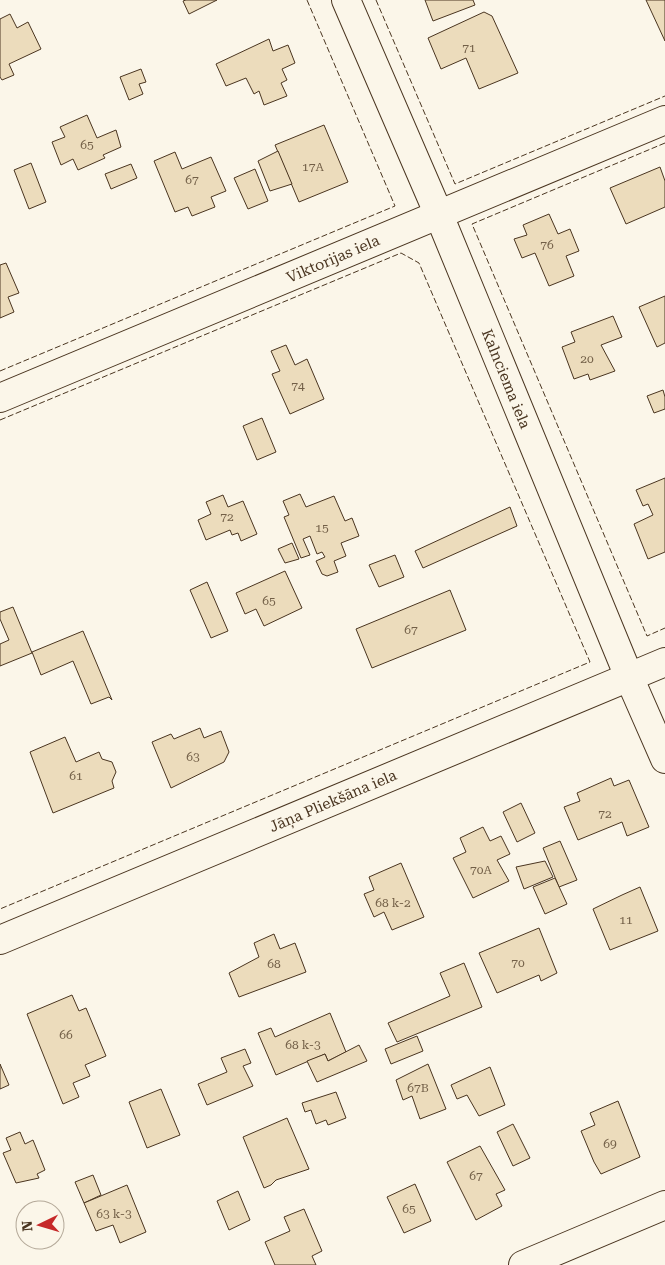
<svg xmlns="http://www.w3.org/2000/svg" width="665" height="1265" font-family="'Roboto Serif',serif">
	<rect width="100%" height="100%" fill="#fbf6e9"/>
	<!-- building -->
	<g fill="#ecdcbc" stroke="#4a3520">
		<polygon points="186,0 217,0 189,14 183,1"/>
		<polygon points="425,0 473,0 475,5 433,21"/>
		<polygon points="646,0 665,0 665,41"/>
		<polygon points="484,12 492,16 518,73 479,89 466,58 441,69 428,38"/>
		<polygon points="10,14 17,28 28,22 41,49 9,64 14,75 2,80 0,77 0,19"/>
		<polygon points="269,39 273,51 288,45 295,63 282,69 287,80 281,83 287,96 264,105 259,91 254,94 246,78 226,86 216,64"/>
		<polygon points="141,69 146,82 139,84 143,94 129,100 120,77"/>
		<polygon points="87,115 97,138 116,130 121,147 103,155 105,158 78,170 73,159 61,165 52,142 65,137 60,127"/>
		<polygon points="324,125 348,182 299,202 275,145"/>
		<polygon points="278,151 292,184 270,191 258,161"/>
		<polygon points="175,152 182,169 211,157 226,191 211,197 215,207 192,216 188,207 175,212 154,161"/>
		<polygon points="31,163 46,202 29,209 14,170"/>
		<polygon points="131,164 137,178 111,189 105,174"/>
		<polygon points="660,167 665,181 665,207 626,224 610,188"/>
		<polygon points="255,169 268,201 248,209 234,178"/>
		<polygon points="549,214 558,234 570,229 579,251 566,256 574,276 549,286 535,253 522,258 514,239 527,235 523,225"/>
		<polygon points="6,263 19,293 8,297 14,312 0,318 0,265"/>
		<polygon points="665,296 665,343 657,347 639,307"/>
		<polygon points="613,316 622,337 601,345 615,371 590,380 588,374 574,379 562,347 575,342 571,332"/>
		<polygon points="286,345 295,365 307,359 324,399 290,414 272,374 280,371 271,351"/>
		<polygon points="663,390 665,397 665,409 654,413 647,396"/>
		<polygon points="262,418 276,452 257,460 243,426"/>
		<polygon points="665,478 665,552 648,559 634,524 653,515 648,504 643,506 636,490"/>
		<polygon points="300,494 306,507 334,496 345,521 352,518 359,536 341,543 346,556 334,561 338,572 327,576 322,574 316,561 325,557 322,552 317,554 310,536 303,539 310,555 301,558 284,517 289,515 283,501"/>
		<polygon points="223,495 228,507 243,501 257,534 241,541 238,533 232,535 230,530 206,540 198,520 211,514 206,502"/>
		<polygon points="510,507 517,526 423,568 415,551"/>
		<polygon points="292,543 299,559 285,563 278,549"/>
		<polygon points="395,555 404,577 379,587 369,565"/>
		<polygon points="285,571 302,608 264,626 256,609 245,614 236,593"/>
		<polygon points="207,582 228,631 211,638 190,590"/>
		<polygon points="450,590 466,630 372,668 356,629"/>
		<polygon points="13,607 32,653 0,666 0,644 9,640 0,619 0,612"/>
		<polygon points="83,631 112,700 109,697 91,704 73,661 41,675 32,652"/>
		<polygon points="200,728 204,738 221,731 229,752 224,762 171,788 152,742 171,734 174,739"/>
		<polygon points="65,737 76,762 99,752 102,759 112,762 116,772 112,781 114,788 53,813 30,752"/>
		<polygon points="611,778 614,786 629,780 649,827 627,836 622,822 578,840 564,807 580,801 577,793"/>
		<polygon points="521,803 535,833 517,842 503,812"/>
		<polygon points="483,827 490,841 501,836 510,854 497,860 509,881 473,898 453,858 466,852 460,838"/>
		<polygon points="560,841 577,880 559,887 543,848"/>
		<polygon points="545,861 553,877 524,889 516,867"/>
		<polygon points="401,863 424,917 392,930 384,912 374,917 364,894 374,890 369,877"/>
		<polygon points="555,878 567,904 545,914 533,887"/>
		<polygon points="640,887 658,931 610,950 593,909 622,895"/>
		<polygon points="539,928 557,973 541,981 539,975 497,993 479,953"/>
		<polygon points="274,934 280,949 295,943 306,972 239,997 229,973 259,957 254,943"/>
		<polygon points="464,963 482,1007 397,1042 388,1023 450,996 440,973"/>
		<polygon points="72,995 79,1011 86,1008 106,1056 85,1065 90,1076 73,1083 79,1097 63,1104 27,1014"/>
		<polygon points="330,1013 346,1052 328,1061 325,1054 276,1075 258,1033 271,1028 275,1037"/>
		<polygon points="417,1036 423,1051 391,1064 385,1049"/>
		<polygon points="359,1045 367,1061 317,1082 307,1061 325,1054 328,1061"/>
		<polygon points="245,1049 251,1063 243,1066 253,1086 207,1105 198,1084 227,1072 221,1058"/>
		<polygon points="0,1064 9,1085 0,1089"/>
		<polygon points="428,1064 446,1109 420,1119 412,1096 403,1100 396,1080"/>
		<polygon points="490,1067 505,1105 479,1116 467,1095 457,1099 451,1085"/>
		<polygon points="161,1089 180,1135 147,1148 129,1102"/>
		<polygon points="336,1092 346,1118 328,1125 326,1120 316,1124 311,1110 305,1112 302,1103"/>
		<polygon points="618,1101 640,1157 601,1174 594,1162 581,1131 595,1125 590,1113"/>
		<polygon points="287,1118 309,1169 276,1180 271,1185 264,1188 243,1137"/>
		<polygon points="513,1124 530,1158 513,1166 497,1132"/>
		<polygon points="20,1132 25,1144 33,1140 45,1170 37,1174 39,1178 16,1183 3,1153 11,1150 6,1138"/>
		<polygon points="480,1146 505,1190 496,1194 502,1206 476,1220 447,1162"/>
		<polygon points="93,1175 101,1195 84,1203 75,1182"/>
		<polygon points="415,1184 431,1221 404,1233 387,1197"/>
		<polygon points="127,1185 146,1232 120,1243 113,1225 96,1231 84,1203"/>
		<polygon points="238,1191 250,1220 229,1230 217,1201"/>
		<polygon points="304,1209 322,1251 312,1256 316,1265 275,1265 265,1242 290,1231 284,1217"/>
	</g>
	<g fill="none" stroke-linecap="round" stroke-linejoin="round">
		<!-- minor casing -->
		<g stroke="#4a3520" stroke-width="30">
			<g id="minor">
				<polyline points="346,0 439,215 629,677 665,759"/>
				<polyline points="0,398 665,120"/>
				<polyline points="0,940 665,662"/>
				<polyline points="523,1265 665,1205"/>
			</g>
		</g>
		<!-- minor -->
		<use href="#minor" stroke="#fbf6e9" stroke-width="28"/>
		<!-- fence -->
		<g stroke="#4a3520" stroke-width="1" stroke-dasharray="6 2.5" stroke-linecap="butt">
			<polyline points="376,0 455,184 665,96"/>
			<polyline points="665,143 472,224 647,636 665,628"/>
			<polyline points="0,371 395,206 307,0"/>
			<polyline points="0,420 401,253 419,263 590,662 0,909"/>
		</g>
	</g>
	<g text-anchor="middle" dominant-baseline="central" stroke-width="4" stroke-linejoin="round" paint-order="stroke">
		<!-- number labels -->
		<g font-size="12" fill="#725f47">
			<text x="469" y="48">71</text>
			<text x="87" y="145">65</text>
			<text x="313" y="167">17A</text>
			<text x="192" y="180">67</text>
			<text x="547" y="245">76</text>
			<text x="587" y="359">20</text>
			<text x="298" y="386">74</text>
			<text x="227" y="517">72</text>
			<text x="322" y="528">15</text>
			<text x="269" y="601">65</text>
			<text x="411" y="630">67</text>
			<text x="193" y="757">63</text>
			<text x="76" y="776">61</text>
			<text x="605" y="814">72</text>
			<text x="481" y="870">70A</text>
			<text x="393" y="903">68 k-2</text>
			<text x="626" y="920">11</text>
			<text x="518" y="963">70</text>
			<text x="274" y="964">68</text>
			<text x="66" y="1035">66</text>
			<text x="303" y="1045">68 k-3</text>
			<text x="418" y="1088">67B</text>
			<text x="610" y="1144">69</text>
			<text x="476" y="1176">67</text>
			<text x="409" y="1209">65</text>
			<text x="114" y="1214">63 k-3</text>
		</g>
		<!-- street labels -->
		<g font-size="15" fill="#4a3520" stroke="#fbf6e9">
			<text transform="translate(333 259) rotate(-23)">Viktorijas iela</text>
			<text transform="translate(506 379) rotate(68)">Kalnciema iela</text>
			<text transform="translate(333 801) rotate(-23)">Jāņa Pliekšāna iela</text>
		</g>
	</g>
	<!-- north arrow -->
	<g transform="translate(40 1225) rotate(265)"><circle r="24" fill="#fbf6e9" stroke="#b4a999"/>
	<path d="M0-4L9 19L0 12L-9 19Z" fill="#c62828"/>
	<text y="-8" font-size="14" font-weight="bold" text-anchor="middle" fill="#4a3520">N</text>
	</g>
</svg>
